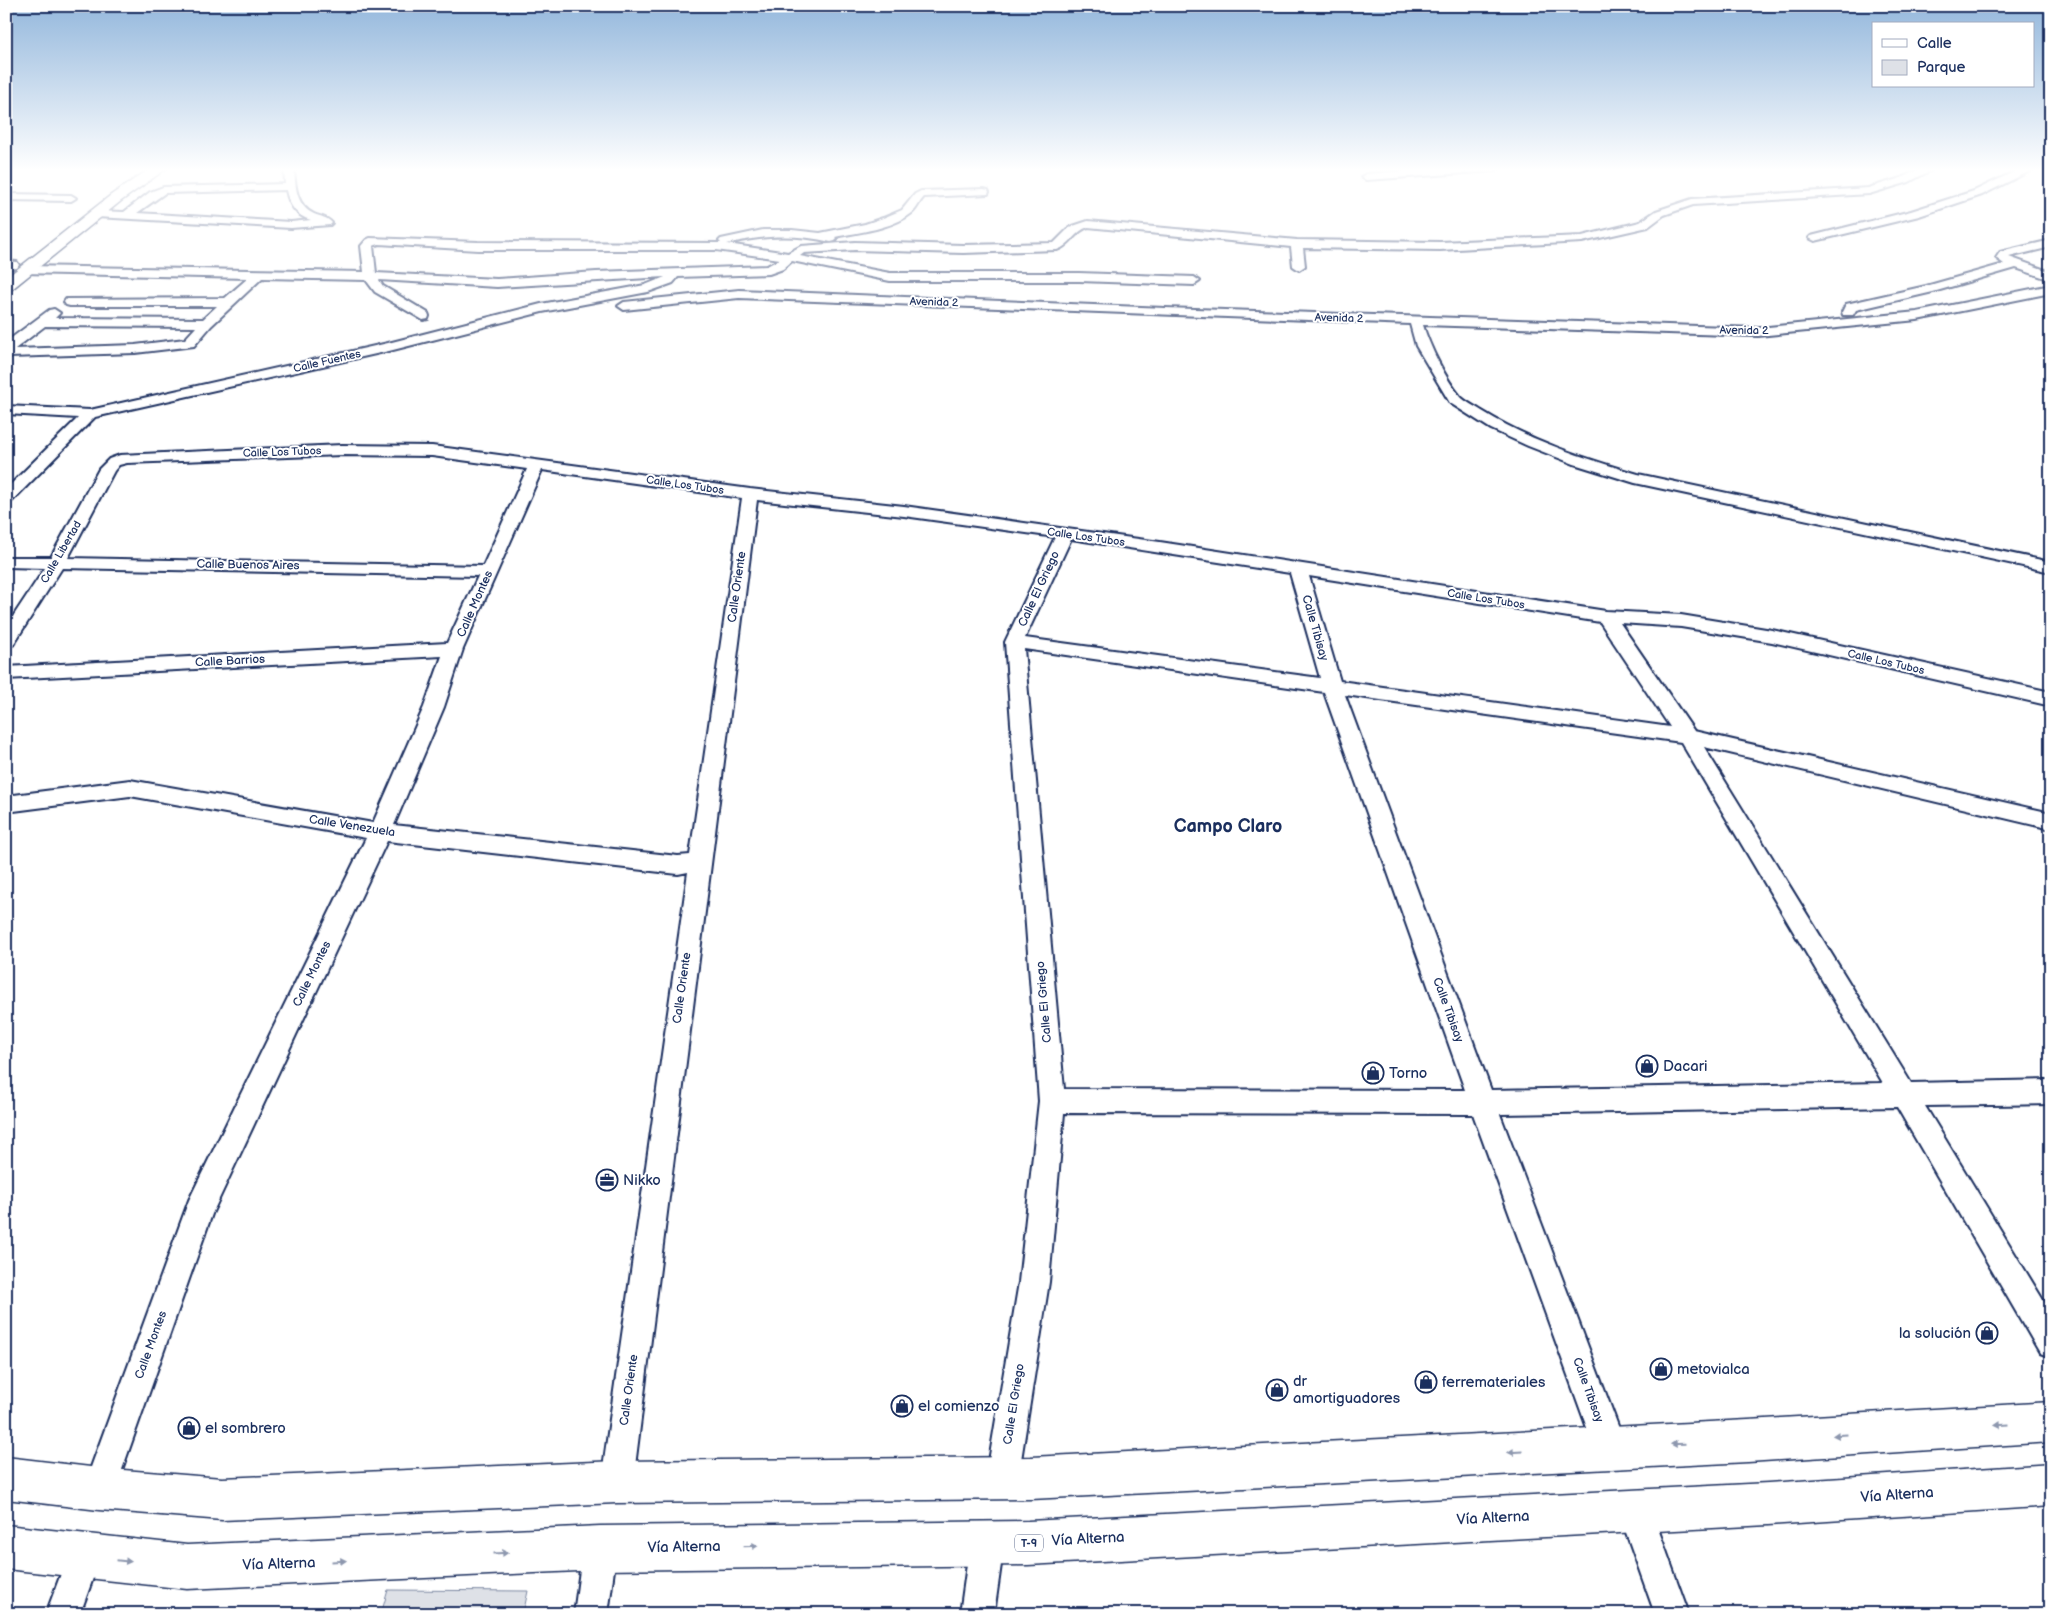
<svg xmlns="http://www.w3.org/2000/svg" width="2057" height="1620" font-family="'Balsamiq Sans',sans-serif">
	<rect width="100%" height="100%" fill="#fff"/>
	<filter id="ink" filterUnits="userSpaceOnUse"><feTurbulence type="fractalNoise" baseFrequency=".02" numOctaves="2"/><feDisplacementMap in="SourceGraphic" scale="10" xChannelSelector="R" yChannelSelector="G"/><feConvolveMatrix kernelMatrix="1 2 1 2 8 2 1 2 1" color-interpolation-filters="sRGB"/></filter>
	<g filter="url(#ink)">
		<!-- green -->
		<polygon fill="#dee1e7" stroke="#7c88a2" points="388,1590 528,1591 523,1614 381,1614"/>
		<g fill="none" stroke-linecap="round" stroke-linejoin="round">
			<!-- minor casing -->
			<g stroke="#1b2f5e" stroke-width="4">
				<g id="minor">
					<path d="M284 168H294C295 185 296 206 314 214 321 217 327 217 332 223L330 225 291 228 96 217 90 214 96 211 124 212 150 192 163 187 285 184ZM286 190C289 205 296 216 311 220L291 222 137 213 165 193Z"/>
					<polygon points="1442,168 1499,168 1494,171 1366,180 1361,177 1366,174"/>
					<path d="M1921 168H1935L1909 182 1869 194 1693 205 1664 215 1648 227 1582 242 1440 250 1303 248 1305 266 1299 270 1293 266 1291 247 1088 227C1075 231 1070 246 1057 250L963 253 855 250 804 253 800 256 890 273H1079L1194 277 1200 281 1194 285 1079 281H890L792 261 783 269 769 274 678 277 673 283 648 292 542 312 389 351 95 417 12 501 6 503V489L78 418 6 414V406L90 410 388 343 541 304 645 285 665 277 497 287 379 280 383 286 428 313 429 316 428 319 423 320 375 292 366 280 262 278 211 326 194 346 135 353 9 357 6 356V342L49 310 54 309 60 313 55 318 203 319 217 306H70L66 305 64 302 66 299 225 298 248 278 22 273 20 270 26 266 364 272 361 246 366 240 370 238 478 242 721 243 719 241 721 239 763 230H792L820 233 865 224 883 218 902 210 915 194 921 191 984 189 988 190 989 192 988 194 924 197C919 202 917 209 912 213 892 229 859 232 835 237L837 239 835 241 831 242C796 234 761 235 727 244L788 253 801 246 855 242 963 245 1054 243 1070 227 1088 221 1297 240 1440 242 1582 236 1640 222 1656 211 1692 199 1868 188 1901 178ZM379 244 478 250H716L780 259 767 266 596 272 497 279 376 273 373 246ZM45 326 196 327 185 339 135 345 15 349Z"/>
					<polygon points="2022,168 2036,168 1982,195 1919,216 1815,241 1809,238 1811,236 1911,211 1974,191"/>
					<polygon points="6,194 71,195 76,198 71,201 6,200"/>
					<polygon points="2051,240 2051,247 2009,257 2051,272 2051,280 2016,268 1933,292 1856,310 1853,315 1843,315 1842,312 1846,304 1926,286 2004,264 1996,258 2000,252"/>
					<polygon points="6,261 17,262 19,265 17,268 6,269"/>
					<path d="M2051 285V293L1917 320 1758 336 1423 325C1430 347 1445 378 1460 396 1465 402 1475 406 1482 411 1530 441 1584 458 1638 474L2051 562V572L1635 483 1574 464 1528 446 1491 429 1450 403 1416 346 1410 324 739 298 624 310 618 306 624 302 739 290 1165 308 1758 328 1917 312Z"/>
					<path d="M342 445 432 446 750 489 904 506 1160 542 1606 611 1681 615 1772 630 2051 692V706L1772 642 1681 627 1620 623 1694 731 2051 813V829L1704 747 1911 1083 2051 1080V1104L1925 1106 2051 1313V1357L2040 1353 1897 1107 1500 1114 1626 1447 1621 1458 1610 1463 1599 1458 1594 1447 1473 1114 1064 1113 1049 1282 1018 1479 1014 1491 1002 1495 990 1491 986 1479 1019 1282 1039 1101 1005 642 1055 537 904 516 757 500 633 1482 629 1494 617 1498 605 1494 601 1482 688 872 678 874 387 841 212 1214 111 1501 99 1505 87 1501 83 1489 189 1200 366 838 130 796 6 812V796L130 780 373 823 424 707 442 656 6 679V667L447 643 478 576 62 568 13 645 6 647V627L45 568 6 567V557H51L99 469 109 459 120 455ZM342 455 432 456 527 469 483 566 68 558 114 471 119 465 127 463ZM542 470 742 498 690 855 678 856 394 825 444 707 463 649ZM1071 539 1290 573 1320 678 1025 638ZM1309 576 1600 622 1670 727 1340 681ZM1024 649 1324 692 1465 1090 1064 1089ZM1345 695 1681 742 1883 1083 1491 1090Z"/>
					<polygon points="1635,1493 1647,1498 1689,1614 1655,1614 1618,1510 1623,1498"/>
					<polygon points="987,1526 999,1531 1004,1543 994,1614 960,1614 970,1543 975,1531"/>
					<polygon points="600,1531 612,1536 617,1548 608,1614 574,1614 583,1548 588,1536"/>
					<polygon points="84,1539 96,1544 101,1556 80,1614 46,1614 72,1544"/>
				</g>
			</g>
			<!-- highway casing -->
			<g stroke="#1b2f5e" stroke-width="3">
				<g id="highway">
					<polygon points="151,168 167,168 121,201 12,289 6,291 6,278 111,195"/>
					<polygon points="2051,1402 2051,1442 1748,1462 1031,1499 617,1503 222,1520 99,1510 6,1499 6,1457 99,1468 222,1478 617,1461 1031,1457 1748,1420"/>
					<polygon points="2051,1464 2051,1506 1768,1525 1028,1565 600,1570 187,1589 6,1569 6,1525 187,1545 600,1526 1028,1521 1768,1483"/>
				</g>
			</g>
			<!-- minor -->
			<use href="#minor" fill="#fff" fill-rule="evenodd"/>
			<!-- highway -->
			<use href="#highway" fill="#fff" fill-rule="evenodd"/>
		</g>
		<!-- one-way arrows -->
		<defs><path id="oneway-solid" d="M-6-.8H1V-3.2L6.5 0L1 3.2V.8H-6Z" transform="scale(1.25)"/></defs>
		<g fill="#8d97ae">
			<use href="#oneway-solid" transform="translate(2002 1425) rotate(176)"/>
			<use href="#oneway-solid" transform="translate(1840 1435) rotate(176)"/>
			<use href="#oneway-solid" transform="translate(1678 1444) rotate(178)"/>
			<use href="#oneway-solid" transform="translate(1515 1452) rotate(177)"/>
			<use href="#oneway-solid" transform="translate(751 1546) rotate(-1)"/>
			<use href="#oneway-solid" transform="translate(501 1553) rotate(-3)"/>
			<use href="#oneway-solid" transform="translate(124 1561) rotate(6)"/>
			<use href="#oneway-solid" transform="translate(339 1561) rotate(-3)"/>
		</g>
	</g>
	<!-- sky -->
	<linearGradient id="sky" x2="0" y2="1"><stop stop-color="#93b7dc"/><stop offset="0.43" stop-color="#fff"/><stop offset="1" stop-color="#fff" stop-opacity="0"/></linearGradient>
	<rect width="2057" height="395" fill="url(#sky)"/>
	<!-- icons -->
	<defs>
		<g id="shop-ring" transform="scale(1.125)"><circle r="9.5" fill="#fff" stroke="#1b2f5e" stroke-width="1.5"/><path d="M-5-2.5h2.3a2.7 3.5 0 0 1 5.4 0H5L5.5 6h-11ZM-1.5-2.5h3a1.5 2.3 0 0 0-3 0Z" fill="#1b2f5e"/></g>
		<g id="office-ring" transform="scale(1.125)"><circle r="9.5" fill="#fff" stroke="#1b2f5e" stroke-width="1.5"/><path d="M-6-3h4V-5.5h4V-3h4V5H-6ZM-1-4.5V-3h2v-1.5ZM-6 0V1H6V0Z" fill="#1b2f5e"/></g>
	</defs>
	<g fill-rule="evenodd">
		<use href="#shop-ring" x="1647" y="1066"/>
		<use href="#shop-ring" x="1373" y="1073"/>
		<use href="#office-ring" x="607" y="1180"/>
		<use href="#shop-ring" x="1987" y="1333"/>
		<use href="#shop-ring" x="1661" y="1369"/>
		<use href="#shop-ring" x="1426" y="1382"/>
		<use href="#shop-ring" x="1277" y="1390"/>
		<use href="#shop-ring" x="902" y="1406"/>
		<use href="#shop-ring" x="189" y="1428"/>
	</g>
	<g text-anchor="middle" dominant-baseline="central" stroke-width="4" stroke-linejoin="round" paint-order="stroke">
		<!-- far-street labels -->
		<g font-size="11" fill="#1b2f5e" stroke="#fff">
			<text transform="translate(934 302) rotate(2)">Avenida 2</text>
			<text transform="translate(1339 318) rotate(2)">Avenida 2</text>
			<text x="1744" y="330">Avenida 2</text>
			<text transform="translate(327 361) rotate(-13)">Calle Fuentes</text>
			<text transform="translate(282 452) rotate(-2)">Calle Los Tubos</text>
			<text transform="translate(685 485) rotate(8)">Calle Los Tubos</text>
			<text transform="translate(1086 537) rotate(8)">Calle Los Tubos</text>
			<text transform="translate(61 552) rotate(-60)">Calle Libertad</text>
			<text transform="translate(1486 599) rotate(9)">Calle Los Tubos</text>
			<text transform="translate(1886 662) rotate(13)">Calle Los Tubos</text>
		</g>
		<!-- shield labels -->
		<rect fill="#fff" stroke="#5f6d8e" stroke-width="1" x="1015" y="1534.5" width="28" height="17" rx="4"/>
		<g font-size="11" font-weight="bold" fill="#1b2f5e">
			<text x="1029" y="1543">T-9</text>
		</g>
		<!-- street labels -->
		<g font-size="12" fill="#1b2f5e" stroke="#fff">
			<text transform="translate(248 565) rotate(1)">Calle Buenos Aires</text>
			<text transform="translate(737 587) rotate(-82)">Calle Oriente</text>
			<text transform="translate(1039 589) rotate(-65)">Calle El Griego</text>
			<text transform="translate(475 604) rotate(-66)">Calle Montes</text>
			<text transform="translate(1315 628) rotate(74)">Calle Tibisay</text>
			<text transform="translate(230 661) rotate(-3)">Calle Barrios</text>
			<text transform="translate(352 826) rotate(9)">Calle Venezuela</text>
			<text transform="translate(312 974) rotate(-64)">Calle Montes</text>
			<text transform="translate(682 988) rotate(-82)">Calle Oriente</text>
			<text transform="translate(1044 1002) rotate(-95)">Calle El Griego</text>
			<text transform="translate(1448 1010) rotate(70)">Calle Tibisay</text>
			<text transform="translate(151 1345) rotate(-70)">Calle Montes</text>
			<text transform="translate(629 1390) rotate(-82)">Calle Oriente</text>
			<text transform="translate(1588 1390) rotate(70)">Calle Tibisay</text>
			<text transform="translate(1014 1404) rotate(-81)">Calle El Griego</text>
		</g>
		<!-- near-poi labels -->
		<g font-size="15" fill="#1b2f5e" stroke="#fff" text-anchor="start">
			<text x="1663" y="1066">Dacari</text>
			<text x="1389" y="1073">Torno</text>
			<text x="623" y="1180">Nikko</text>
			<text x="1971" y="1333" text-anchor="end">la solución</text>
			<text x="1677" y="1369">metovialca</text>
			<text x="1293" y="1381">dr<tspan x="1293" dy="17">amortiguadores</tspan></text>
			<text x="1442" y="1382">ferremateriales</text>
			<text x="918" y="1406">el comienzo</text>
			<text x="205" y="1428">el sombrero</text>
		</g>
		<!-- near-street labels -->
		<g font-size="15" fill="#1b2f5e" stroke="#fff">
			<text transform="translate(1897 1495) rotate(-4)">Vía Alterna</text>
			<text transform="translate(1493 1518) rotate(-3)">Vía Alterna</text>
			<text transform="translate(1088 1539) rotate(-3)">Vía Alterna</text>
			<text transform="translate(684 1547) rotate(-1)">Vía Alterna</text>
			<text transform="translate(279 1564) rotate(-2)">Vía Alterna</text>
		</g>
		<!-- district labels -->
		<g font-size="18" font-weight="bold" fill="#1b2f5e" stroke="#fff">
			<text x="1228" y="826">Campo Claro</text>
		</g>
	</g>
	<!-- margin -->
	<rect width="2057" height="1620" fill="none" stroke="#fff" stroke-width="25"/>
	<rect x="12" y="12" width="2032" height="1595" fill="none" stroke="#1b2f5e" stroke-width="2" filter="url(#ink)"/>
	<!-- legend -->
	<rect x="1872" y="22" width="162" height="65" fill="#ffffff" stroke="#a4acbf"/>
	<rect x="1882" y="39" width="25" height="8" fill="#ffffff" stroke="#a4acbf"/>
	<text x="1917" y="48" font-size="15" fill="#1b2f5e">Calle</text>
	<rect x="1882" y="60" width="25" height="15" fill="#dee1e7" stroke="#a4acbf"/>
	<text x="1917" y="72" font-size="15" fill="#1b2f5e">Parque</text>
</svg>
